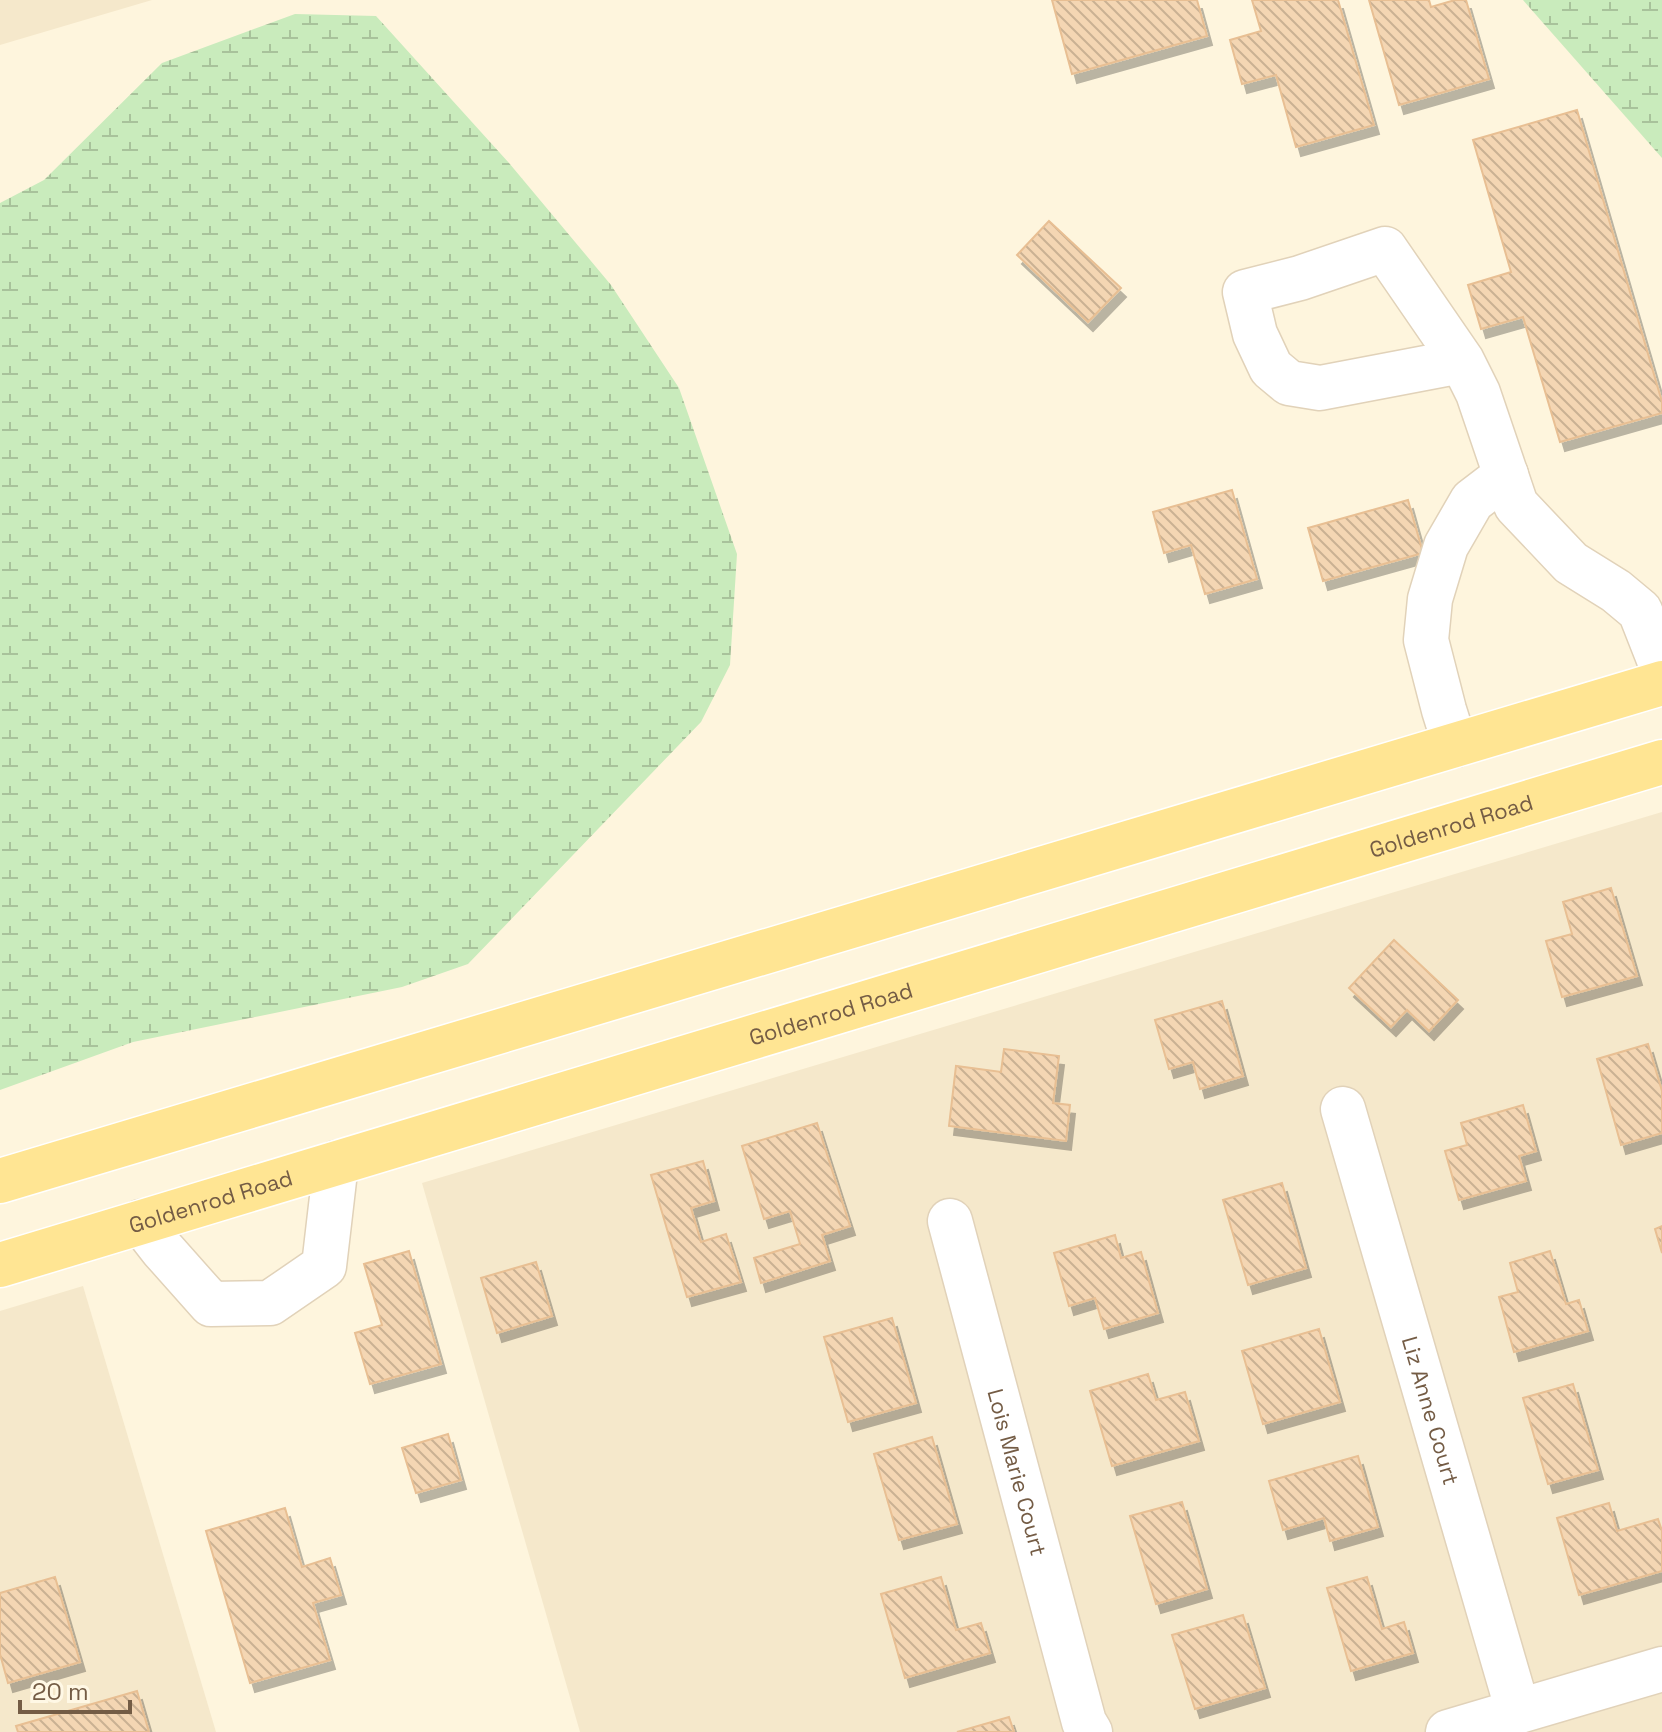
<svg xmlns="http://www.w3.org/2000/svg" width="1662" height="1732" font-family="'Space Grotesk',sans-serif">
	<defs>
		<pattern id="wetland-marsh" width="20" height="14" patternUnits="userSpaceOnUse" patternTransform="scale(2)"><rect width="20" height="14" fill="#c9ebbc"/><path d="M1 5h8M5 5V1M11 12h8M15 12V8" fill="none" stroke="#a8c29b"/></pattern>
		<pattern id="building-back-hatch" width="6" height="6" patternUnits="userSpaceOnUse" patternTransform="scale(2)"><rect width="6" height="6" fill="#f4d6b3"/><path d="M-1 5l2 2M0 0l6 6M5-1l2 2" fill="none" stroke="#cab193"/></pattern>
		<filter id="shadow"><feDropShadow dx="5" dy="9" stdDeviation="0" flood-color="#0004"/></filter>
	</defs>
	<rect width="100%" height="100%" fill="#fef5dd"/>
	<!-- residential -->
	<g fill="#f5e8cb">
		<polygon points="0,0 152,0 0,45"/>
		<polygon points="1662,812 1662,1732 580,1732 422,1183"/>
		<polygon points="83,1286 216,1732 0,1732 0,1311"/>
	</g>
	<!-- wetland -->
	<g fill="url(#wetland-marsh)">
		<polygon points="1523,0 1662,0 1662,158"/>
		<polygon points="295,14 376,16 509,163 611,285 679,388 737,554 730,665 701,722 468,964 402,987 133,1042 0,1090 0,203 44,180 162,63"/>
	</g>
	<!-- building -->
	<g fill="url(#building-back-hatch)" stroke="#e8bf93" stroke-width="2" filter="url(#shadow)">
		<polygon points="1052,0 1197,0 1207,36 1072,74"/>
		<polygon points="1252,0 1338,0 1374,125 1296,147 1276,75 1242,84 1230,40 1261,31"/>
		<polygon points="1369,0 1429,0 1431,7 1455,0 1466,0 1489,79 1399,105"/>
		<polygon points="1577,110 1662,402 1662,413 1560,442 1523,317 1481,329 1468,285 1511,272 1473,140"/>
		<polygon points="1049,221 1121,288 1088,322 1017,255"/>
		<polygon points="1232,490 1257,579 1205,594 1191,545 1164,553 1153,512"/>
		<polygon points="1408,500 1423,553 1323,581 1308,528"/>
		<polygon points="1611,888 1637,976 1562,997 1546,941 1572,934 1563,902"/>
		<polygon points="1394,940 1458,1000 1429,1031 1407,1010 1391,1027 1349,988"/>
		<polygon points="1222,1001 1243,1076 1200,1089 1193,1062 1169,1069 1155,1020"/>
		<polygon points="1648,1044 1662,1091 1662,1133 1621,1145 1597,1059"/>
		<polygon points="1004,1049 1059,1056 1053,1103 1070,1105 1066,1141 949,1126 956,1066 1001,1072"/>
		<polygon points="1523,1105 1536,1151 1519,1156 1526,1181 1459,1200 1445,1151 1467,1145 1461,1123"/>
		<polygon points="817,1123 850,1226 822,1235 830,1261 761,1283 754,1258 800,1244 790,1211 764,1219 742,1146"/>
		<polygon points="703,1161 714,1201 691,1208 701,1242 726,1234 741,1282 687,1297 651,1175"/>
		<polygon points="1282,1183 1306,1268 1248,1285 1223,1200"/>
		<polygon points="1662,1226 1662,1253 1655,1229"/>
		<polygon points="1115,1235 1121,1258 1141,1252 1158,1313 1104,1329 1095,1298 1069,1306 1054,1253"/>
		<polygon points="409,1251 441,1364 370,1384 355,1333 382,1325 364,1264"/>
		<polygon points="1550,1251 1566,1304 1579,1300 1588,1331 1514,1352 1499,1297 1518,1292 1510,1263"/>
		<polygon points="536,1262 552,1316 497,1333 481,1278"/>
		<polygon points="892,1318 916,1403 848,1422 824,1337"/>
		<polygon points="1319,1329 1340,1402 1263,1424 1242,1351"/>
		<polygon points="1148,1374 1156,1400 1185,1392 1199,1441 1112,1466 1090,1391"/>
		<polygon points="1573,1384 1598,1470 1548,1484 1523,1398"/>
		<polygon points="448,1434 461,1480 416,1493 402,1448"/>
		<polygon points="932,1437 957,1524 899,1540 874,1454"/>
		<polygon points="1358,1456 1378,1527 1330,1541 1324,1518 1283,1530 1269,1481"/>
		<polygon points="1182,1502 1207,1589 1156,1604 1130,1516"/>
		<polygon points="1609,1503 1617,1531 1658,1519 1662,1531 1662,1571 1579,1595 1557,1518"/>
		<polygon points="285,1508 302,1567 330,1558 341,1595 313,1603 330,1660 250,1683 206,1531"/>
		<polygon points="55,1577 80,1662 8,1683 0,1654 0,1593"/>
		<polygon points="941,1577 956,1630 981,1623 990,1653 905,1678 881,1594"/>
		<polygon points="1367,1577 1382,1629 1404,1622 1413,1653 1351,1671 1327,1588"/>
		<polygon points="1243,1615 1265,1688 1195,1709 1172,1635"/>
		<polygon points="137,1691 149,1732 18,1732 16,1726"/>
		<polygon points="1009,1717 1014,1732 957,1732"/>
	</g>
	<g fill="none" stroke-linecap="round" stroke-linejoin="round">
		<!-- minor casing -->
		<g stroke="#e1d2b9" stroke-width="47">
			<g id="minor">
				<polyline points="1462,361 1320,388 1289,383 1271,368 1255,334 1245,292 1300,278 1385,249 1462,361 1478,393 1516,505 1571,563 1616,591 1640,611 1662,667"/>
				<polyline points="1455,745 1444,710 1426,640 1430,599 1446,546 1472,501 1506,475"/>
				<path id="s1" d="M1343 1109 1518 1711"/>
				<path id="s2" d="M950 1221 1084 1722 1090 1732"/>
				<polyline points="141,1222 162,1249 211,1304 270,1303 324,1266 336,1163"/>
				<polyline points="1448,1732 1662,1669"/>
			</g>
		</g>
		<!-- major casing -->
		<g stroke="#fff" stroke-width="47">
			<g id="major">
				<polyline points="0,1181 1662,683"/>
				<path id="s3" d="M0 1265 1662 762"/>
			</g>
		</g>
		<!-- minor -->
		<use href="#minor" stroke="#fff" stroke-width="44"/>
		<!-- major -->
		<use href="#major" stroke="#ffe593" stroke-width="44"/>
	</g>
	<g text-anchor="middle" dominant-baseline="central" stroke-width="6" stroke-linejoin="round" paint-order="stroke">
		<!-- street labels -->
		<g font-size="22" fill="#745c45" stroke="#fff8e5">
			<text stroke="none"><textPath href="#s3" startOffset="1516">Goldenrod Road</textPath></text>
			<text stroke="none"><textPath href="#s3" startOffset="868">Goldenrod Road</textPath></text>
			<text stroke="none"><textPath href="#s3" startOffset="220">Goldenrod Road</textPath></text>
			<text stroke="none"><textPath href="#s1" startOffset="314">Liz Anne Court</textPath></text>
			<text stroke="none"><textPath href="#s2" startOffset="260">Lois Marie Court</textPath></text>
		</g>
	</g>
	<!-- scale -->
	<path d="M20 1700v12h110v-12" fill="none" stroke="#745c45" stroke-width="4"/>
	<text x="32" y="1700" font-size="24" fill="#745c45" stroke="#fff8e5" stroke-width="6" paint-order="stroke">20 m</text>
</svg>
